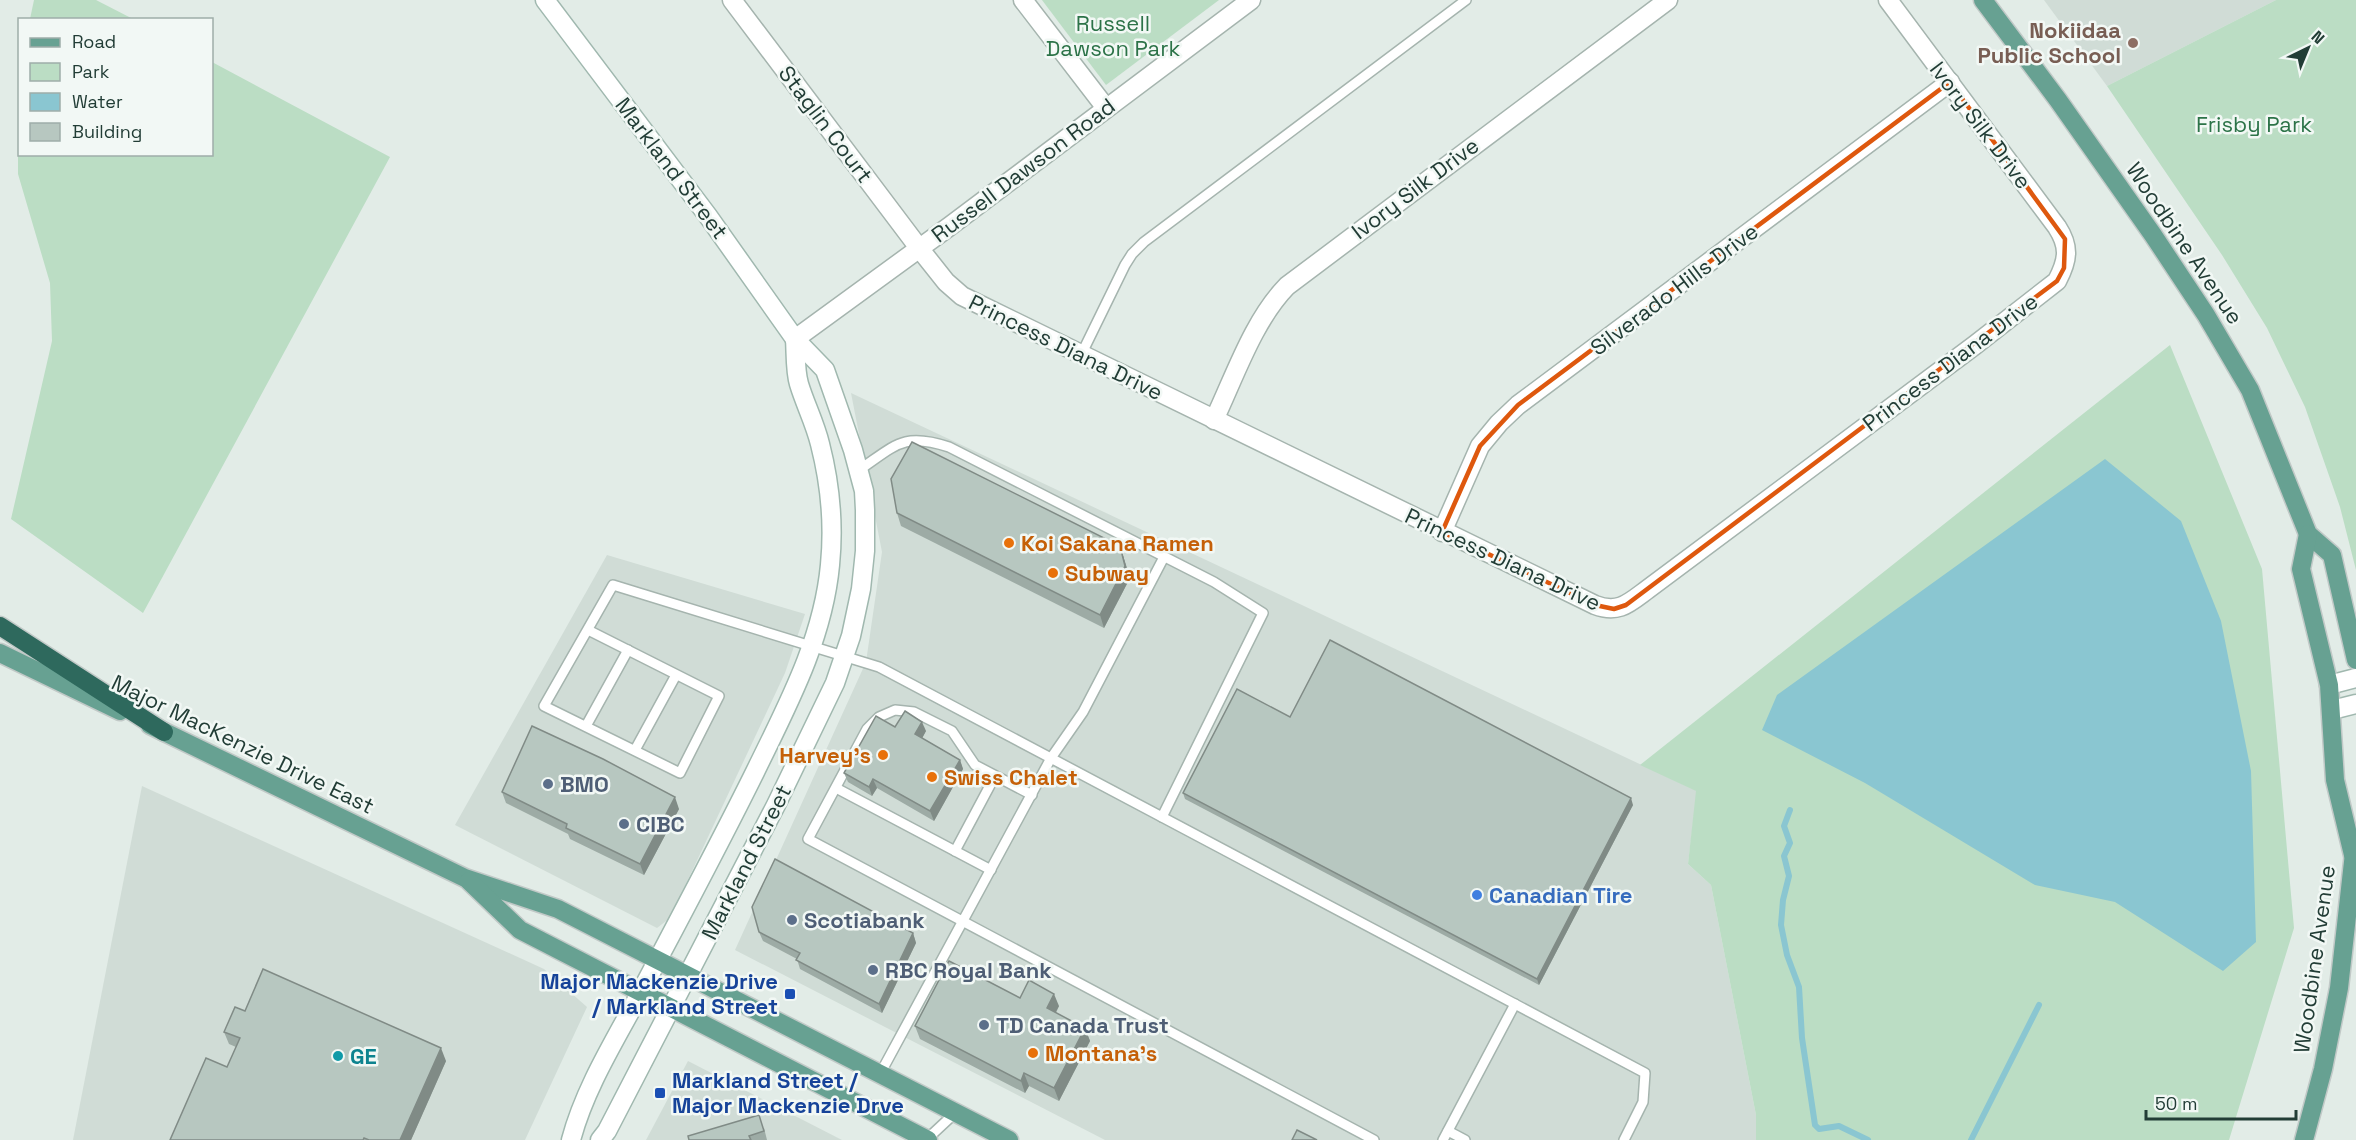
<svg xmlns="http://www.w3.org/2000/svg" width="2356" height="1140" font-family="'Space Grotesk',sans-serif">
	<rect width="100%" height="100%" fill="#e2ece7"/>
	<!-- built -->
	<g fill="#d0dcd6">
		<polygon points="2044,0 2276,0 2107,86"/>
		<polygon points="851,393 1697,791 1688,864 1711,885 1756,1115 1756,1140 1105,1140 735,950 866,662 882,552"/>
		<polygon points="607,555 805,614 785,673 670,918 657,928 455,825"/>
		<polygon points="142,786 544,969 587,1007 525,1140 73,1140"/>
		<polygon points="688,1061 842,1140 646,1140"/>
	</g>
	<!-- green -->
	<g fill="#bbddc4">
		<polygon points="34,0 96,0 133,19 30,19"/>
		<polygon points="1042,0 1219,0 1106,85"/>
		<polygon points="2276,0 2356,0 2356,570 2340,507 2305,407 2267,328 2222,255 2107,86"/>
		<polygon points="212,62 390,157 143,613 11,519 52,341 50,283 18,174 18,76 19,67 20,154 212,154"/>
		<polygon points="2170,345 2262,569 2294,928 2229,1140 1756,1140 1756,1115 1711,885 1688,864 1696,791 1640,765"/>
	</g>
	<!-- water -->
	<polygon fill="#8ac6d1" points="2105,459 2181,521 2221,621 2251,771 2256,942 2223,971 2115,902 2035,885 1865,783 1762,730 1777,695"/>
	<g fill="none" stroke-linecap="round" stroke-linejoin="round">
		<!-- stream -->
		<g stroke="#8ac6d1" stroke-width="6">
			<polyline points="1790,810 1784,826 1790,843 1784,856 1789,876 1783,900 1781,925 1787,955 1799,987 1802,1038 1815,1125 1819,1129 1839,1126 1868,1140"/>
			<polyline points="1971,1140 2039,1005"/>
		</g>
		<!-- lane casing -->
		<g stroke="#a5b4ae" stroke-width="12">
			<g id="lane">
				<polyline points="1081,355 1125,265 1132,254 1144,242 1466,0"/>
				<path d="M859 470C896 445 903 432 949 447L1214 582 1263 613 1162 817"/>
				<polyline points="588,630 719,696 680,773 544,706 613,585 879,667 1645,1073 1643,1102 1624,1140"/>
				<polyline points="586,726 628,650"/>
				<polyline points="635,750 676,675"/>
				<polyline points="836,788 991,870"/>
				<polyline points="1032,795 975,765 952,731 914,712 895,710 879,717 867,729 808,839 1374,1140"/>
				<polyline points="955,851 995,776"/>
				<polyline points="880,1074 1051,758 1083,712 1164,557"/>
				<polyline points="1448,1131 1465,1140"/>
				<polyline points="926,1140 955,1113"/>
				<polyline points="1443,1140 1515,1004"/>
			</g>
		</g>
		<!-- street casing -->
		<g stroke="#a5b4ae" stroke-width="21">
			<g id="street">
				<path d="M732 0 919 248 946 282 962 296 1595 605C1619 614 1629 603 1648 589L1975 345 2057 281C2068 260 2070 247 2057 227L1888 0"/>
				<polyline points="1023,0 1106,108"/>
				<polyline points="795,339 950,226 1251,0"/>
				<path d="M1214 420C1235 376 1253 321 1287 286L1668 0"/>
				<polyline points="1442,532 1480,446 1499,423 1518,405 1950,82"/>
			</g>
		</g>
		<!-- secondary casing -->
		<g stroke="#a0b8af" stroke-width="21">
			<g id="secondary">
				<polyline points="545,0 708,216 795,339 825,370 853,450 864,491 865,510 865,551 861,589 851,636 835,683 776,805 607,1131 600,1140"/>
				<polyline points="2329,685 2356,678"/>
				<polyline points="2332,710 2356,704"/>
				<path d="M571 1140C584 1091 612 1045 636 1001 676 925 717 849 755 772 787 706 823 640 830 565 834 525 830 483 820 444 815 423 805 404 799 384 795 371 796 353 795 339"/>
			</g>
		</g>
		<!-- primary casing -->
		<g stroke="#c1c9c7" stroke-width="21">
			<g id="primary">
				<polyline points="1983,0 2058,100 2153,235 2206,315 2250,390 2308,534 2332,555 2356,660"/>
				<polyline points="2308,534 2301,569 2329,685 2335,780 2353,855"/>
				<polyline points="0,653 120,711"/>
				<polyline points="150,725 465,878 558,909 1009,1140"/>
				<polyline points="469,881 520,930 928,1140"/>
				<polyline points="2304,1140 2323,1069 2339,988 2355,844"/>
			</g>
		</g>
		<!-- highway casing -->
		<g stroke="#c1c9c7" stroke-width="21">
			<polyline id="highway" points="0,626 164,732"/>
		</g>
		<!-- lane -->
		<use href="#lane" stroke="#fff" stroke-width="9"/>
		<!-- street -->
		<use href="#street" stroke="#fff" stroke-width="18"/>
		<!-- secondary -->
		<use href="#secondary" stroke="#fff" stroke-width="18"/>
		<!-- primary -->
		<use href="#primary" stroke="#67a192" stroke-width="18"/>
		<!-- highway -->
		<use href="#highway" stroke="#2e695d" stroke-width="18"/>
	</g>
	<!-- wall -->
	<g fill="#9daba5">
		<polygon points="897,513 1120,546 1130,578 1104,628 901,526"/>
		<polygon points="1290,717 1633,805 1539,985 1185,799 1183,793"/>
		<polygon points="895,727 926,731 922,738 960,760 963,769 934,821 877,788 872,796 848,782 844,773"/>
		<polygon points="502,792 679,809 644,875 570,839 568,834 506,803"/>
		<polygon points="759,932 913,933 916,943 882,1013 800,969 797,959 763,941"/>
		<polygon points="1020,998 1059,1006 1056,1013 1085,1028 1090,1041 1059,1101 1029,1086 1025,1093 920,1039 915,1026"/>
		<polygon points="245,1011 446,1061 411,1140 170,1140 227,1067 236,1047 229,1044 224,1032"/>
		<polygon points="764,1128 767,1140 689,1140"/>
	</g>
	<!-- shaded-wall -->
	<g fill="#808b86">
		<polygon points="1120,546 1130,578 1104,628 1100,615"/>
		<polygon points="922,722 926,731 919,744 915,734"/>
		<polygon points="960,760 963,769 934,821 930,811"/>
		<polygon points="873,779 877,788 872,796 869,787"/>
		<polygon points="675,797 679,809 644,875 640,864"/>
		<polygon points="1631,798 1633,805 1539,985 1537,979"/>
		<polygon points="913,933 916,943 882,1013 879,1004"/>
		<polygon points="1054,994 1059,1006 1051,1021 1047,1008"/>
		<polygon points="1085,1028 1090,1041 1059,1101 1054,1088"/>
		<polygon points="441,1048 446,1061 411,1140 400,1140"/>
		<polygon points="1024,1073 1029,1086 1025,1093 1021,1081"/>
	</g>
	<!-- building -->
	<g fill="#b7c7c0" stroke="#808b86" stroke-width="1.5">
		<polygon points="912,442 1120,546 1125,566 1100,615 897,513 891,479"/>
		<polygon points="1330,640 1631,798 1537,979 1183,793 1237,689 1290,717"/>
		<polygon points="905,711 922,722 915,734 960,760 930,811 873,779 869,787 844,773 876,716 895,727"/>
		<polygon points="532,726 603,759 675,797 640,864 566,828 567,824 502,792"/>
		<polygon points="775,859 913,933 879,1004 796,960 800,953 759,932 752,907"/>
		<polygon points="949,961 1020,998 1029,980 1054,994 1047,1008 1085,1028 1054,1088 1024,1073 1021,1081 915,1026"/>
		<polygon points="263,969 441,1048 400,1140 369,1140 364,1138 363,1140 170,1140 206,1058 227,1067 240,1038 224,1032 235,1007 245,1011"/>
		<polygon points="759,1115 764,1131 749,1136 751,1140 689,1140 688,1136"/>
		<polygon points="1297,1130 1317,1140 1292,1140"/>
	</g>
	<!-- marked area -->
	<path fill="none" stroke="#de580e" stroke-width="4.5" stroke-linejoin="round" d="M1950 82 2065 239 2064 268 2057 281 1626 605 1614 609 1595 605 1442 532 1480 446 1518 405Z"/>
	<!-- markers -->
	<circle fill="#8d6e63" stroke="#f2f8f5" stroke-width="2" cx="2133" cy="43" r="6"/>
	<g fill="#e8710a" stroke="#f2f8f5" stroke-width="2">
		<circle cx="1009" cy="543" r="6"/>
		<circle cx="1053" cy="573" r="6"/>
		<circle cx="883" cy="755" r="6"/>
		<circle cx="932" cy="777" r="6"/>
		<circle cx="1033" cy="1053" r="6"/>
	</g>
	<g fill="#5c6f8a" stroke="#f2f8f5" stroke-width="2">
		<circle cx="548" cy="784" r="6"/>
		<circle cx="624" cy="824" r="6"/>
		<circle cx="792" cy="920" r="6"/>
		<circle cx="873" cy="970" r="6"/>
		<circle cx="984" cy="1025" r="6"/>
	</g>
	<circle fill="#3f7fe0" stroke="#f2f8f5" stroke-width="2" cx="1477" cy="895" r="6"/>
	<g fill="#1a4fb4" stroke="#f2f8f5" stroke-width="2">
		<rect x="784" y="988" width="12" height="12" rx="3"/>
		<rect x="654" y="1087" width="12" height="12" rx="3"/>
	</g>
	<circle fill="#0f9aa8" stroke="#f2f8f5" stroke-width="2" cx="338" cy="1056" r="6"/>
	<g text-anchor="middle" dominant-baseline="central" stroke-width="5" stroke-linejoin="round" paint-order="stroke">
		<!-- park labels -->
		<g font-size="22" fill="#2c7348" stroke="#f2f8f5">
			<text x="1113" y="23">Russell<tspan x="1113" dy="25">Dawson Park</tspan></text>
			<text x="2254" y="124">Frisby Park</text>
		</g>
		<!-- education labels -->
		<g font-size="22" font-weight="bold" fill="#785e54" stroke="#f2f8f5" text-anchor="end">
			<text x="2121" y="30">Nokiidaa<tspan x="2121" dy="25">Public School</tspan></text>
		</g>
		<!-- street labels -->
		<g font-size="22" fill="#223d36" stroke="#f2f8f5">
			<text transform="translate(826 124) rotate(53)">Staglin Court</text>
			<text transform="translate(1981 125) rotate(53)">Ivory Silk Drive</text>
			<text transform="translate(672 168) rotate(53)">Markland Street</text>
			<text transform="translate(1023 170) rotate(-37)">Russell Dawson Road</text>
			<text transform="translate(1415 188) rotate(-37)">Ivory Silk Drive</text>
			<text transform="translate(2185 243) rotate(56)">Woodbine Avenue</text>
			<text transform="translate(1674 289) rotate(-37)">Silverado Hills Drive</text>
			<text transform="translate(1066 347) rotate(26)">Princess Diana Drive</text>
			<text transform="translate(1950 362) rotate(-37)">Princess Diana Drive</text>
			<text transform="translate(1503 559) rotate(25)">Princess Diana Drive</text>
			<text transform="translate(243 744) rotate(26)">Major MacKenzie Drive East</text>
			<text transform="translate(746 862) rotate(-63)">Markland Street</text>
			<text transform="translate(2314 959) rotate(-82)">Woodbine Avenue</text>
		</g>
		<!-- food labels -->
		<g font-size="22" font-weight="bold" fill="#c56008" stroke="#f2f8f5" text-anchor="start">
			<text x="1021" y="543">Koi Sakana Ramen</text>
			<text x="1065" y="573">Subway</text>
			<text x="871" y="755" text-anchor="end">Harvey's</text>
			<text x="944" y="777">Swiss Chalet</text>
			<text x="1045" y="1053">Montana's</text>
		</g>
		<!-- service labels -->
		<g font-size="22" font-weight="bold" fill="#4e5e75" stroke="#f2f8f5" text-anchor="start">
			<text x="560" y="784">BMO</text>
			<text x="636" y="824">CIBC</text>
			<text x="804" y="920">Scotiabank</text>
			<text x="885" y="970">RBC Royal Bank</text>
			<text x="996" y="1025">TD Canada Trust</text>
		</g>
		<!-- shop labels -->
		<g font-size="22" font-weight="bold" fill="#366cbe" stroke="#f2f8f5" text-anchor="start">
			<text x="1489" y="895">Canadian Tire</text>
		</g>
		<!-- transit labels -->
		<g font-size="22" font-weight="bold" fill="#164399" stroke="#f2f8f5" text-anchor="end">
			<text x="778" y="981">Major Mackenzie Drive<tspan x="778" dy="25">/ Markland Street</tspan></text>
			<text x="672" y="1080" text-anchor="start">Markland Street /<tspan x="672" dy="25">Major Mackenzie Drve</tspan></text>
		</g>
		<!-- culture labels -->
		<g font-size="22" font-weight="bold" fill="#0d838f" stroke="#f2f8f5" text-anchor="start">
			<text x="350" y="1056">GE</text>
		</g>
	</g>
	<!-- legend -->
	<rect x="18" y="18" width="195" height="138" fill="#f2f8f5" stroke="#9fada9" stroke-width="1.5"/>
	<rect x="30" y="38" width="30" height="9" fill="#67a192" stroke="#9fada9" stroke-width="1.5"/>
	<text x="72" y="48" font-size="18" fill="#223d36">Road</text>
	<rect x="30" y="63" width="30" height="18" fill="#bbddc4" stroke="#9fada9" stroke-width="1.5"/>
	<text x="72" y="78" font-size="18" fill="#223d36">Park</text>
	<rect x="30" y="93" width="30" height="18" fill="#8ac6d1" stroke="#9fada9" stroke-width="1.5"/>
	<text x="72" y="108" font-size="18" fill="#223d36">Water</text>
	<rect x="30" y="123" width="30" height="18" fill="#b7c7c0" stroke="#9fada9" stroke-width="1.5"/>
	<text x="72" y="138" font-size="18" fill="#223d36">Building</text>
	<!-- north arrow -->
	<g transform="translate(2308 48) rotate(43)" stroke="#f2f8f5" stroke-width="4.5" paint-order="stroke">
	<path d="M0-4.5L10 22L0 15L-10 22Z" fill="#223d36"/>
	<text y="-9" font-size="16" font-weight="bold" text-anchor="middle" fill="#223d36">N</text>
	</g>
	<!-- scale -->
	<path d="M2146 1110v9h150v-9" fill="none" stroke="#223d36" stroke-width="3"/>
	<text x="2155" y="1110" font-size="18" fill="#223d36" stroke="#f2f8f5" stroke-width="4.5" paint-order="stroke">50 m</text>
</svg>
